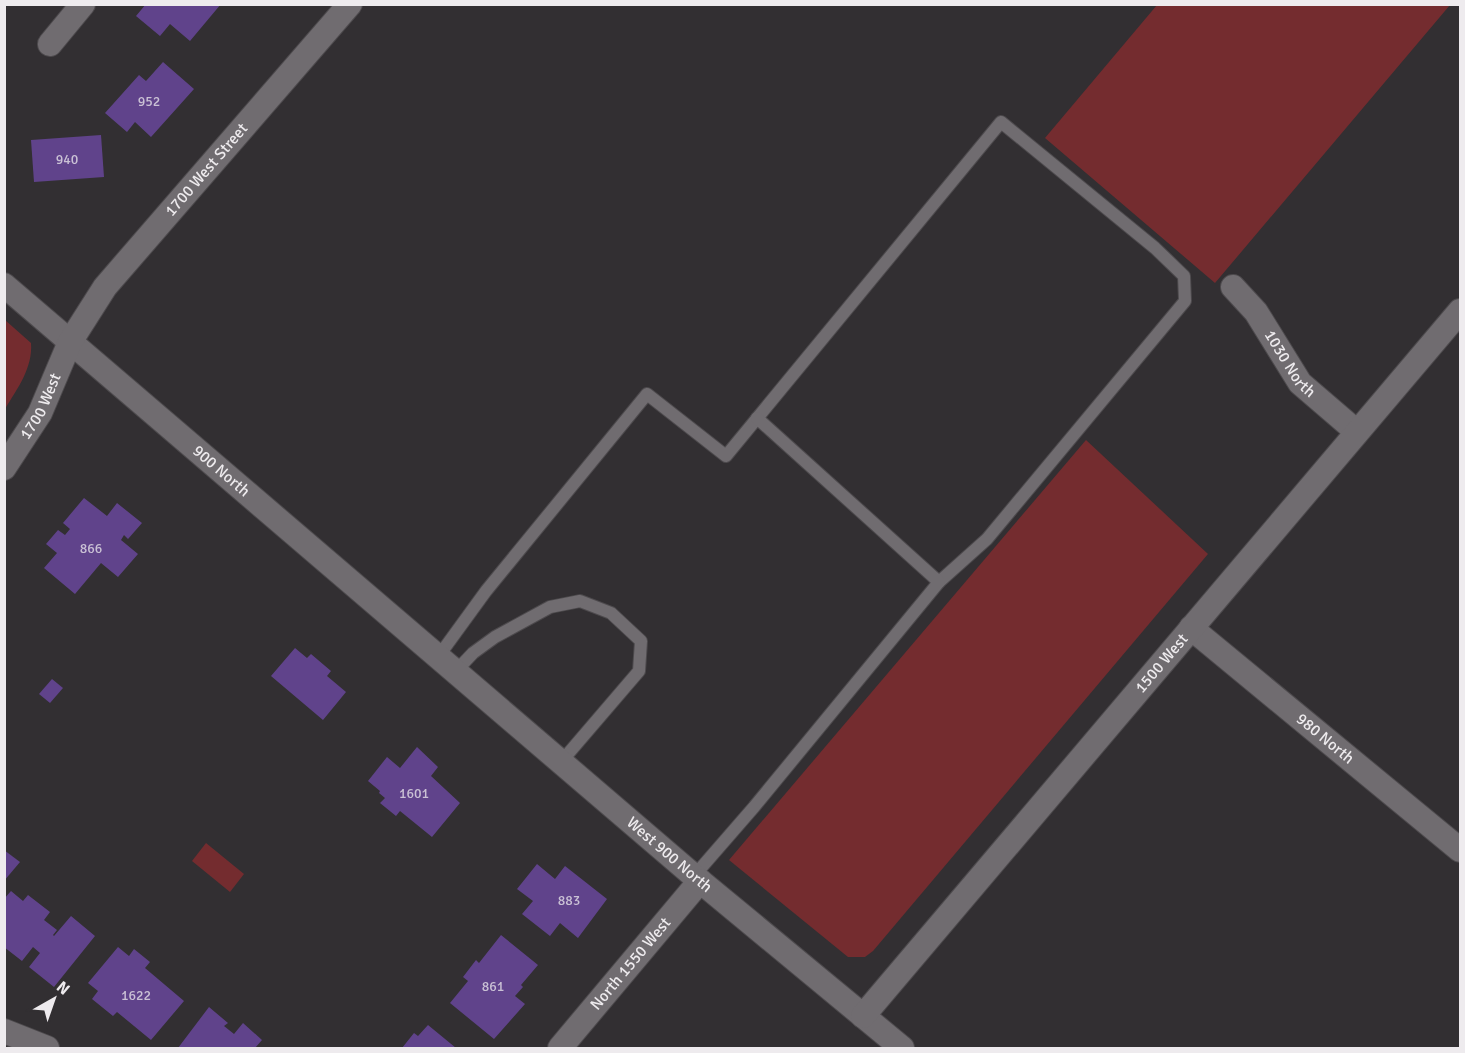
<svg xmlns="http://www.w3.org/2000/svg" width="1465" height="1053" font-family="Signika,sans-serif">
	<rect width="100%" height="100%" fill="#322f32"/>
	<!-- green -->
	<g fill="#742c2f">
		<polygon points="1157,5 1157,4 1450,5 1215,283 1045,138"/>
		<path d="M5 320 31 343C33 368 17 389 5 409Z"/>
		<polygon points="1086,440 1208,554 873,951 865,957 848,957 729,860"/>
		<polygon points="206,843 244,874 230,892 192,861"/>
	</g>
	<!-- building -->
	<g fill="#60438b">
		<polygon points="146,4 221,4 190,41 170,24 160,36 136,16"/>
		<polygon points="163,62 194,89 151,137 135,122 127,132 105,113 139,75 146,81"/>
		<polygon points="101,135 104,177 34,182 31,140"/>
		<polygon points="84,498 107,516 117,503 142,523 128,539 124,535 121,540 138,554 118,577 101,563 75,594 44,568 57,553 46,544 58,530 65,535 70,529 63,523"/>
		<polygon points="295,648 307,658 311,654 331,671 327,676 346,692 323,720 271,676"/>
		<polygon points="52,679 63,688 50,703 39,694"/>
		<polygon points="417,747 438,767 431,776 460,803 432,837 400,811 396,816 380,803 385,798 379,793 380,791 368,781 387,757 400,768"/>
		<polygon points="4,850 20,862 4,881"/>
		<polygon points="537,864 555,879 565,866 607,899 578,938 560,923 550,936 522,914 533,901 517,889"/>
		<polygon points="11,891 23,901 28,895 50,912 44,920 57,930 53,935 54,936 71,916 95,936 54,987 29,967 40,953 33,947 22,961 4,947 4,899"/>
		<polygon points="501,935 538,965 521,985 523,987 515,996 525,1004 494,1039 450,1003 468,981 463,977 476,960 479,963"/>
		<polygon points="118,947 129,956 134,949 150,962 145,968 184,1001 151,1040 117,1012 113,1016 92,999 98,991 88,983"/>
		<polygon points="209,1007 228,1023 224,1026 234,1034 243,1023 262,1040 255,1048 178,1048"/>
		<polygon points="428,1025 456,1048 402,1048 414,1033 418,1036"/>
	</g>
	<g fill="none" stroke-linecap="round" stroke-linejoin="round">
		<!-- service casing -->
		<g stroke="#4d4a4d" stroke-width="14">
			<g id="service">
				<polyline points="438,657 486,591 647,394 726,456 1001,122 1155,248 1184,276 1185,301 987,539 939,582"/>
				<polyline points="455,672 473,653 495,637 550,607 580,601 611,613 641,641 639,671 561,762"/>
				<polyline points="694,876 754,807 939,582 757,418"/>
			</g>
		</g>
		<!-- minor casing -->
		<g stroke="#4d4a4d" stroke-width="26">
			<g id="minor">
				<polyline points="50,44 83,4"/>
				<path id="s1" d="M4 285 694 876 902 1048"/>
				<path id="s2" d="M1233 287 1256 312 1300 383 1357 432"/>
				<path id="s3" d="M4 468 40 413 70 342 105 287 350 4"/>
				<path id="s4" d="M1191 628 1460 850"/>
				<path id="s5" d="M863 1016 1460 311"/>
				<polyline points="4,1031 47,1048"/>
				<path id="s6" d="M560 1048 700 881"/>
			</g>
		</g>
		<!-- service -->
		<use href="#service" stroke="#706c70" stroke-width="12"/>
		<!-- minor -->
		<use href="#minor" stroke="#706c70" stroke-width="24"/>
	</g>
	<g text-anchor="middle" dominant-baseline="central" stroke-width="6" stroke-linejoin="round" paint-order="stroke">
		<!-- number labels -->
		<g font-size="14" fill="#cac1d5">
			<text x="149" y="101">952</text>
			<text x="67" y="159">940</text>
			<text x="91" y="548">866</text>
			<text x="414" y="793">1601</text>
			<text x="569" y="900">883</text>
			<text x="493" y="986">861</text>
			<text x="136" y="995">1622</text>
		</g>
		<!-- street labels -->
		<g font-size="16" fill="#eeebee" stroke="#322f32">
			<text stroke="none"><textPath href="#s3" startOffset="363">1700 West Street</textPath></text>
			<text stroke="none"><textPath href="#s2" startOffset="96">1030 North</textPath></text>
			<text stroke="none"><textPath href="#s3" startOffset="72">1700 West</textPath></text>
			<text stroke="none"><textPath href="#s1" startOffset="286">900 North</textPath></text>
			<text stroke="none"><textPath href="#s5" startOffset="462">1500 West</textPath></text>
			<text stroke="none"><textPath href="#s4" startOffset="174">980 North</textPath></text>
			<text stroke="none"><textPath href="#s1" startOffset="876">West 900 North</textPath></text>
			<text stroke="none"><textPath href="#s6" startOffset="110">North 1550 West</textPath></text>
		</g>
	</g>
	<!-- border -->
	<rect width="1465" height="1053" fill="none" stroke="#eeebee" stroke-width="12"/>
	<!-- north arrow -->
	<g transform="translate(54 999) rotate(40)" stroke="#322f32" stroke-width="4.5" paint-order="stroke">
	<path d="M0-4.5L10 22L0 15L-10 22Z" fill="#eeebee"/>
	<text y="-9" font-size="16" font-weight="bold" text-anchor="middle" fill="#eeebee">N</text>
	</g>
</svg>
